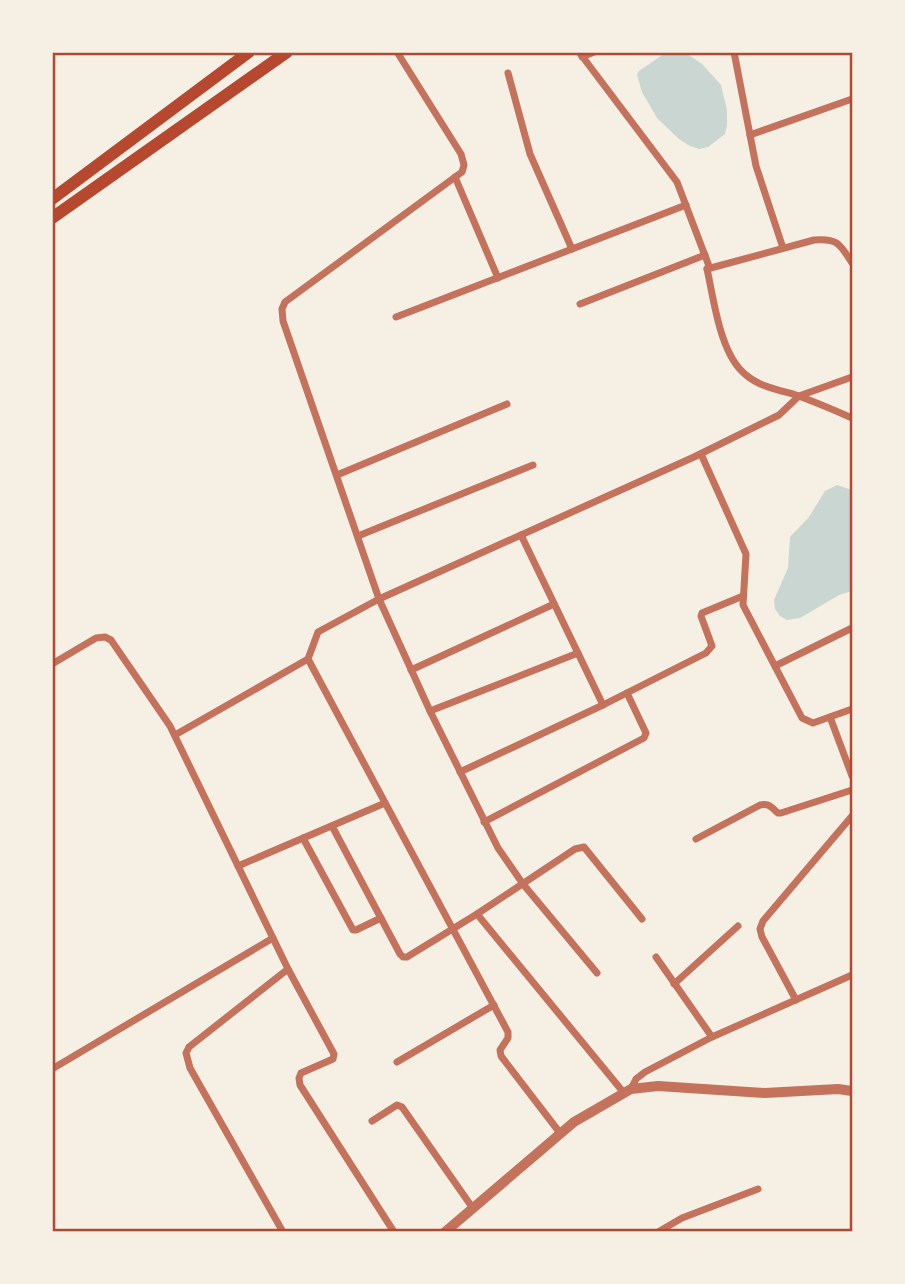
<svg xmlns="http://www.w3.org/2000/svg" width="905" height="1284" font-family="Lato,sans-serif">
	<rect width="100%" height="100%" fill="#f6efe4"/>
	<!-- water -->
	<g fill="#c9d6d2">
		<polygon points="665,53 686,53 702,64 721,85 727,110 727,125 725,134 708,147 699,149 690,146 679,139 657,118 642,92 637,75 639,71"/>
		<polygon points="837,485 849,489 852,492 852,591 839,595 800,618 787,620 780,616 775,609 774,600 788,568 790,537 809,517 825,491"/>
	</g>
	<g fill="none" stroke-linecap="round" stroke-linejoin="round">
		<!-- minor -->
		<g stroke="#c5725c" stroke-width="7">
			<polyline points="397,52 461,154 464,165 462,172 285,302 282,309 283,321 379,599 430,711 498,848 523,884 597,973"/>
			<path d="M579 52 677 182 709 266 707 269C714 300 720 355 746 375 760 387 779 390 796 395 815 402 834 410 852 418"/>
			<polyline points="734,52 756,166 783,248"/>
			<polyline points="582,57 594,52"/>
			<polyline points="508,73 530,154 572,249"/>
			<polyline points="750,135 852,99"/>
			<polyline points="455,177 498,278"/>
			<path d="M707 269 814 240C838 238 840 244 852 263"/>
			<polyline points="580,304 705,255"/>
			<polyline points="396,317 686,205"/>
			<polyline points="701,454 746,554 743,605 802,718 813,723 852,709"/>
			<polyline points="337,475 507,404"/>
			<polyline points="521,535 603,705"/>
			<polyline points="358,536 533,465"/>
			<polyline points="308,659 508,1032 508,1038 500,1050 501,1056 560,1133"/>
			<polyline points="52,664 96,638 105,637 111,640 170,726 288,969 189,1047 186,1053 190,1068 283,1232"/>
			<polyline points="775,666 852,628"/>
			<polyline points="411,670 554,604"/>
			<polyline points="430,711 578,653"/>
			<polyline points="830,717 852,776"/>
			<polyline points="175,735 308,659 318,632 379,599 694,457 779,415 799,396 852,377"/>
			<polyline points="460,772 603,705 706,653 712,646 701,616 702,613 743,596"/>
			<polyline points="484,822 644,738 646,733 627,693"/>
			<polyline points="332,826 400,954 403,957 407,957 477,914 575,849 584,847 642,919"/>
			<polyline points="303,838 353,930 356,930 381,918"/>
			<path d="M696 839 760 805C769 803 771 807 778 813H781L852 790"/>
			<polyline points="238,866 385,803"/>
			<polyline points="477,914 624,1093"/>
			<polyline points="656,957 712,1037"/>
			<polyline points="288,969 334,1054 333,1059 301,1073 299,1078 300,1085 394,1232"/>
			<polyline points="674,984 738,926"/>
			<polyline points="796,1000 762,937 760,929 763,921 852,816"/>
			<polyline points="397,1062 494,1005"/>
			<polyline points="52,1069 273,938"/>
			<polyline points="631,1089 636,1079 645,1072 712,1037 852,975"/>
			<polyline points="372,1121 397,1105 402,1107 472,1207"/>
			<polyline points="658,1232 682,1218 758,1189"/>
		</g>
		<!-- tertiary -->
		<polyline stroke="#c5725c" stroke-width="10" points="445,1232 574,1122 631,1089 658,1086 765,1093 838,1089 852,1091"/>
		<!-- trunk -->
		<g stroke="#b5482f" stroke-width="12">
			<polyline points="52,199 249,52"/>
			<polyline points="52,218 287,52"/>
		</g>
	</g>
	<!-- border -->
	<rect width="905" height="1284" fill="none" stroke="#f6efe4" stroke-width="108"/>
	<rect x="54" y="54" width="797" height="1176" fill="none" stroke="#b5482f" stroke-width="2.5"/>
</svg>
